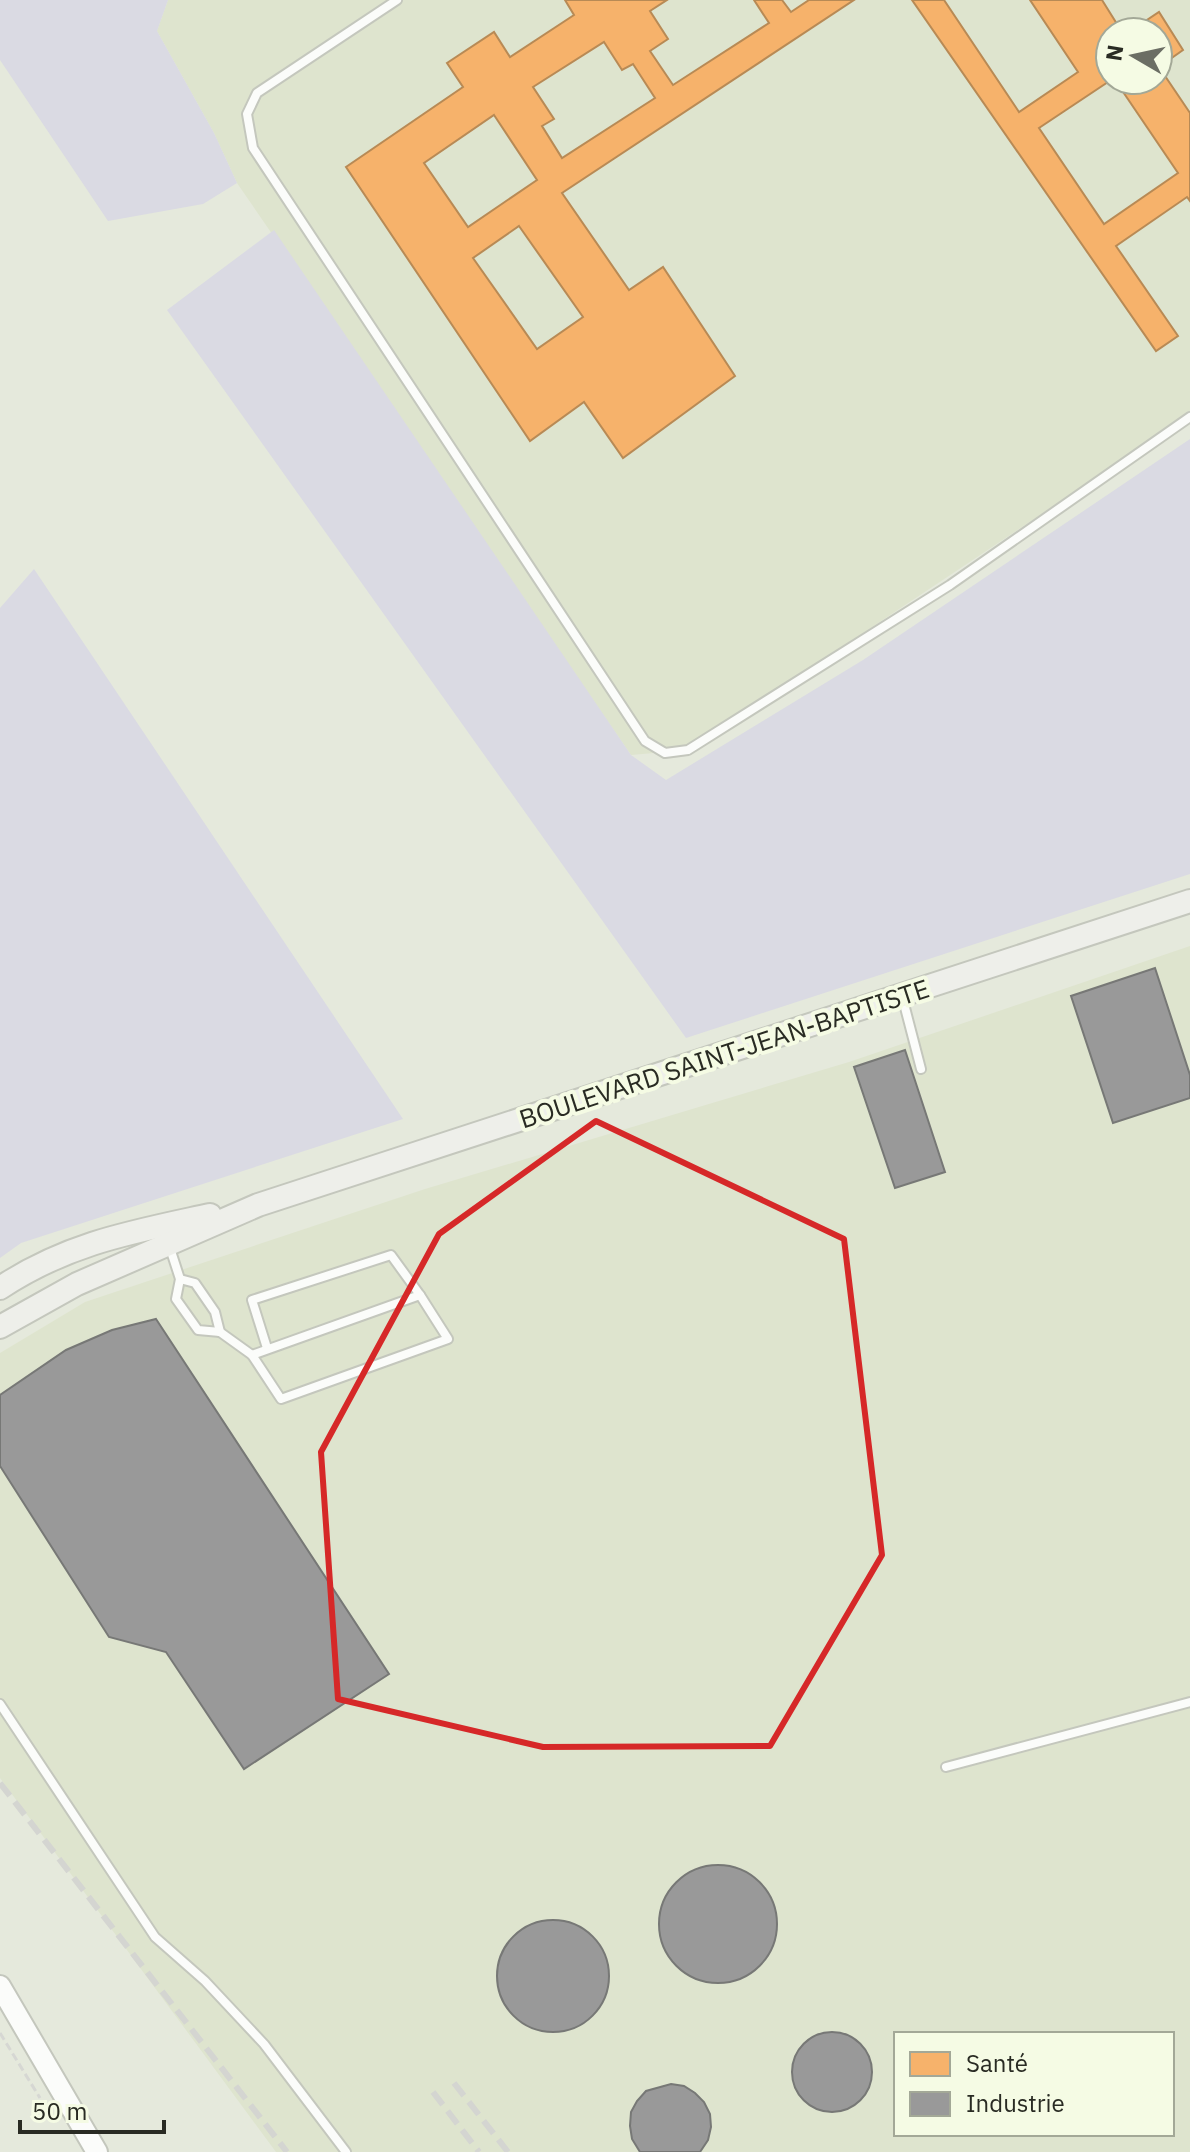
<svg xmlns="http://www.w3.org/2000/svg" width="1190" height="2152" font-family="'IBM Plex Sans',sans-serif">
	<rect width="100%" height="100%" fill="#e5e9dc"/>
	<!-- built -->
	<g fill="#dee4ce" fill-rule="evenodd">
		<path d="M168 0H1190V415L688 750 631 755 237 183 214 133 157 31ZM1110 32H1158V80H1110Z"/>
		<path d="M1190 946V2152H276L0 1778V1353L85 1302 425 1189 849 1062ZM896 2034H1172V2134H896Z"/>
	</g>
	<!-- green -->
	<g fill="#dadae3">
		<polygon points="0,0 168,0 157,31 214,133 237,183 203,204 108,221 0,60"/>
		<polygon points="274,230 631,755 666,780 863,660 1190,439 1190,874 686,1038 167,310"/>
		<polygon points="34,569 403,1119 21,1243 0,1258 0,608"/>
	</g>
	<!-- health -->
	<g fill="#f6b26b" stroke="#b88a55" stroke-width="2" fill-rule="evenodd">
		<path d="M565 0H667L650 11 668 39 650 51 673 85 769 23 754 0H782L791 12 809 0H854L562 193 629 290 663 267 735 376 623 458 584 402 530 441 346 167 463 87 447 63 494 32 510 57 574 15ZM604 42 622 70 633 64 655 98 562 158 542 126 554 119 533 87ZM494 115 537 180 468 227 424 163ZM519 226 583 317 537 349 473 258Z"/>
		<polygon points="912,0 944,0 1019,112 1078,72 1030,0 1102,0 1122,32 1110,32 1111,80 1039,128 1104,224 1178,173 1115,80 1158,80 1158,32 1129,32 1159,12 1183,50 1159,67 1190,113 1190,201 1187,197 1116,246 1178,336 1156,351"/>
	</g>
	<!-- industry -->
	<g fill="#999" stroke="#777876" stroke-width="2">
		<polygon points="1155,968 1190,1075 1190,1098 1113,1123 1071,996"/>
		<polygon points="905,1050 945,1172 895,1188 854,1067"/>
		<polygon points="156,1319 389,1674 244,1769 166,1652 109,1637 0,1466 0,1395 66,1350 112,1330"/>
		<circle cx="718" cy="1924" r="59"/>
		<circle cx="553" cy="1976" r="56"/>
		<circle cx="832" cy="2072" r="40"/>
		<polygon points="671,2084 684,2086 695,2093 704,2102 710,2114 711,2127 708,2140 700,2152 640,2152 632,2139 630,2126 631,2112 637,2101 646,2091"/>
	</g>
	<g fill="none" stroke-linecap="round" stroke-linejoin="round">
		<!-- service casing -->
		<g stroke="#c4c7bd" stroke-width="12">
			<g id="service">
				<polyline points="397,0 257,93 247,114 253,148 645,741 665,753 688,750 950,585 1190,417"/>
				<polyline points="902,996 921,1069"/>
				<polyline points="169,1245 180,1279 176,1299 198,1330 220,1332 252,1355 420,1295 391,1255 252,1300 267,1348"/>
				<polyline points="180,1279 195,1283 215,1312 220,1332"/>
				<polyline points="252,1355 281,1399 448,1339 420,1295"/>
				<polyline points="0,1704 155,1937 205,1981 264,2044 346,2152"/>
				<polyline points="946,1767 1190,1702"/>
			</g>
		</g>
		<!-- tertiary casing -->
		<g stroke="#c4c7bd" stroke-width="24">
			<polyline id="tertiary" points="0,1986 97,2152"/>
		</g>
		<!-- secondary casing -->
		<g stroke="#c4c7bd" stroke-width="26">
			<g id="secondary">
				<path d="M0 1288C68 1243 132 1232 210 1215"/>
				<polyline points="0,1327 77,1284 258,1205 1190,901"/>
			</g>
		</g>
		<!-- path -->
		<polyline stroke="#d6d7d3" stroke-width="3" stroke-dasharray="8 4" stroke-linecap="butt" points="0,2033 40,2098"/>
		<!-- service -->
		<use href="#service" stroke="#fbfcfa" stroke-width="8"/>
		<!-- tertiary -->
		<use href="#tertiary" stroke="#fbfcfa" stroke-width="20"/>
		<!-- secondary -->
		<use href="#secondary" stroke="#eeefea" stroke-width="22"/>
		<!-- rail -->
		<g stroke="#d4d5d1" stroke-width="6" stroke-dasharray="16 8" stroke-linecap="butt">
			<polyline points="0,1783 287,2152"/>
			<polyline points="454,2083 508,2152"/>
			<polyline points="433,2092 479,2152"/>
		</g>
	</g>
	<!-- marked area -->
	<path fill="none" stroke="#d62828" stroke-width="6" stroke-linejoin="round" d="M596 1121 844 1239 882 1555 770 1746 543 1747 338 1699 321 1452 439 1234Z"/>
	<g text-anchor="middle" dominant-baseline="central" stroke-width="8" stroke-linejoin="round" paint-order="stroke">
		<!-- street labels -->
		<g font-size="26" fill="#292b23" stroke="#f5fbe4">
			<text transform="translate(724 1053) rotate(-18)">BOULEVARD SAINT-JEAN-BAPTISTE</text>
		</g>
	</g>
	<!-- legend -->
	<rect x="894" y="2032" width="280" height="104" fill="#f5fbe4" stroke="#a3a897" stroke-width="2"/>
	<rect x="910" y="2052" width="40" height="24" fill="#f6b26b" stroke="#a3a897" stroke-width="2"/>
	<text x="966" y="2072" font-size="24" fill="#292b23">Santé</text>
	<rect x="910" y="2092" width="40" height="24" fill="#999999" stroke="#a3a897" stroke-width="2"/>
	<text x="966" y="2112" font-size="24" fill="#292b23">Industrie</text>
	<!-- north arrow -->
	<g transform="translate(1134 56) rotate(279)"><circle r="38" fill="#f5fbe4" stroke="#a3a897" stroke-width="2"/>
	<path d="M0-6L14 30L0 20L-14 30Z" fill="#6b6e64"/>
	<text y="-12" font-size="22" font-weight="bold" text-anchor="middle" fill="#292b23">N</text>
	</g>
	<!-- scale -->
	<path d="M20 2120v12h144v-12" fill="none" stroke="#292b23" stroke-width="4"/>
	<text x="32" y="2120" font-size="24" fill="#292b23" stroke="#f5fbe4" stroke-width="6" paint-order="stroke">50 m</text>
</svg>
